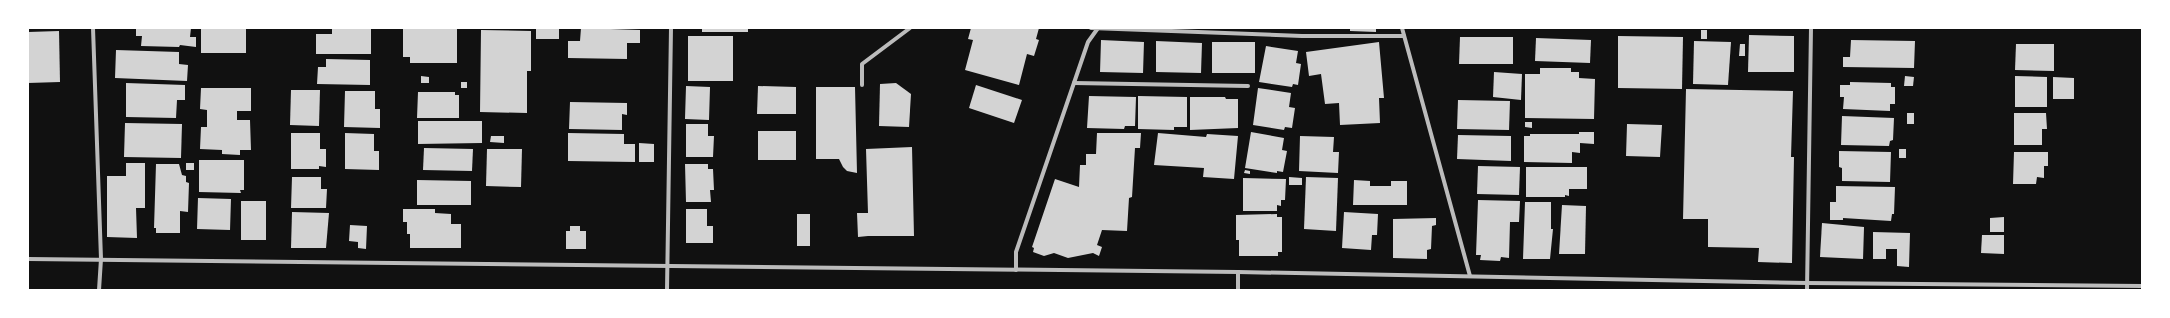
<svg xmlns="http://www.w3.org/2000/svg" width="2170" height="318" font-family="'Fira Sans',sans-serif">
	<rect width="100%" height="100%" fill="#111"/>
	<!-- building -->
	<g fill="#d3d3d3">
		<polygon points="136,28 191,28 190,37 196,37 196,47 180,45 179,47 141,46 142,36 136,36"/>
		<rect x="201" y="28" width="45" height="25"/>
		<polygon points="332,28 371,28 371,54 316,54 316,34 332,34"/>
		<polygon points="403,28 457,28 457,63 410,63 410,57 403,57"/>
		<rect x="536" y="28" width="23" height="11"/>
		<polygon points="581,28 640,30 640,43 627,43 627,59 568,58 568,41 580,41"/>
		<rect x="702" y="28" width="46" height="4"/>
		<polygon points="971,28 1039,28 1036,39 1039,40 1034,56 1027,54 1019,85 965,70 973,40 968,39"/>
		<polygon points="1350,28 1376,28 1376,32 1350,31"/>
		<polygon points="481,30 531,31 531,71 527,71 527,113 480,112"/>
		<rect x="1701" y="30" width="6" height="9"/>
		<polygon points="59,31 60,82 28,83 28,32"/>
		<polygon points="1749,35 1794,36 1794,72 1748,72"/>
		<rect x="688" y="36" width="45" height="45"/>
		<polygon points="1618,36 1683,37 1682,89 1618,88"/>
		<polygon points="1460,37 1513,37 1513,64 1459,64"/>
		<polygon points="1536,38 1591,40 1590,63 1535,61"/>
		<polygon points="1101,40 1144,42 1143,73 1100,72"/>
		<polygon points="1851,40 1915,41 1914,68 1843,67 1843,57 1850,57"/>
		<polygon points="1156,41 1202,43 1201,73 1156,72"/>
		<polygon points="1694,41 1731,42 1728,85 1693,84"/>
		<rect x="1212" y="42" width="43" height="31"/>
		<polygon points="1379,42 1384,98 1379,98 1380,123 1340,125 1339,103 1325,104 1321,74 1309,76 1306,52"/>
		<polygon points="1740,44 1745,44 1745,56 1739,56"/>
		<polygon points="2016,44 2054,44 2054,71 2015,70"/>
		<polygon points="1266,46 1298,51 1296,63 1301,64 1298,85 1293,84 1292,87 1259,82"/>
		<polygon points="116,50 179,52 179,64 188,65 187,81 115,78"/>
		<polygon points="326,59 370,60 370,85 317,84 318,67 326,67"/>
		<polygon points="1540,68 1571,68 1571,72 1579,72 1579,78 1595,79 1594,119 1525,118 1525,74 1540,74"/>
		<polygon points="1494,72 1522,74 1521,100 1493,97"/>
		<polygon points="421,76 429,77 429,83 421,83"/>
		<polygon points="1905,76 1914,77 1913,86 1904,86"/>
		<polygon points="2015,76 2047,77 2047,107 2015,107"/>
		<polygon points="2053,77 2074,78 2074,99 2053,99"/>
		<rect x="461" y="82" width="6" height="6"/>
		<polygon points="1850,82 1891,83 1891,87 1895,87 1895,104 1890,104 1890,111 1843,109 1844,97 1840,97 1840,85 1850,85"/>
		<polygon points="126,83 185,85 185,100 177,100 176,118 126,117"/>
		<polygon points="896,83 911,94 909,127 879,126 880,84"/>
		<polygon points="976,85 1022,100 1014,123 969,108"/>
		<polygon points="686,86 710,87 709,120 685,119"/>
		<polygon points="758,86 796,87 796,114 757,114"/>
		<polygon points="816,87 855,87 857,173 847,171 843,167 839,159 816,159"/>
		<polygon points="201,88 251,88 251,111 237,111 237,120 250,120 251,150 240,150 240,155 222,154 222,150 200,149 201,127 207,127 207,110 200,109"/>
		<polygon points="1258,88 1291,93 1289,107 1295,108 1292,128 1285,127 1284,130 1253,125"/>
		<polygon points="1686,89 1793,91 1791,157 1794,157 1792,263 1758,262 1759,248 1708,247 1708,219 1683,219"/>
		<polygon points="291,90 320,90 319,126 290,125"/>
		<polygon points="345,91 375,91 375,109 380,109 380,128 344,127"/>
		<polygon points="418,92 455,92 455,95 459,95 459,118 417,118"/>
		<polygon points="1089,96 1136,97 1135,126 1125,126 1124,129 1087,128"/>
		<polygon points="1138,96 1187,97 1187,127 1174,127 1174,130 1138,129"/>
		<polygon points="1190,97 1225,97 1226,99 1238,99 1238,128 1190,130"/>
		<polygon points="1458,100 1510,101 1509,130 1457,129"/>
		<polygon points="570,102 627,103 627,115 622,114 622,130 569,129"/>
		<rect x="1907" y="113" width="7" height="11"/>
		<polygon points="2014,113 2046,113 2047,129 2042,129 2042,145 2014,145"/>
		<polygon points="1842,116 1894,118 1893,140 1890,141 1889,146 1841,145"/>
		<polygon points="418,121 482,121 482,143 418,144"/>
		<polygon points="1525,122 1532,122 1532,128 1525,127"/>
		<polygon points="125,123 182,124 181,158 124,157"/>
		<polygon points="686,124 708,124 708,136 714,136 713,157 686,157"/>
		<polygon points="1627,124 1662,125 1660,157 1626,156"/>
		<rect x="758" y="131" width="38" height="29"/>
		<polygon points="1251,132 1284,138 1282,150 1287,151 1283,172 1277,171 1277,173 1245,168"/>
		<polygon points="1579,132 1594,132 1594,144 1580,143 1580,153 1572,152 1572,163 1524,162 1524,136 1530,136 1530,134 1579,134"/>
		<polygon points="291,133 320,133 320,149 326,149 326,167 319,166 319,169 291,169"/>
		<polygon points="345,133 374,134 374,151 379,151 379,170 345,169"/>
		<polygon points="568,133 624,134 624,144 635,144 635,162 568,161"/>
		<polygon points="1097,133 1141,133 1140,148 1135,148 1132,197 1129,198 1127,231 1102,230 1097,245 1102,247 1099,256 1093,253 1068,258 1054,253 1044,256 1033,252 1034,248 1032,247 1055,179 1079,187 1080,165 1086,165 1086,154 1096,154"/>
		<polygon points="1158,133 1206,137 1207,134 1238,136 1234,179 1203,177 1204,168 1154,165"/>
		<polygon points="1458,135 1511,136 1511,161 1457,159"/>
		<polygon points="491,136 504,136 504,143 490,142"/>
		<polygon points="1300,136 1334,137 1333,152 1339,152 1338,173 1299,171"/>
		<polygon points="639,143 654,144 654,162 639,162"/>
		<polygon points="912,147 914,236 868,236 868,222 868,236 858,237 857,213 868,213 866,149"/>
		<polygon points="424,148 473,149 472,171 423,170"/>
		<polygon points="487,149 522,149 521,187 486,186"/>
		<rect x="1899" y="149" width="7" height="9"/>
		<polygon points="1839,151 1891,152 1890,182 1842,181 1842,168 1839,167"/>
		<polygon points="2014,152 2048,152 2048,166 2044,166 2044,178 2037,177 2036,184 2013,184"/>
		<polygon points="199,160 244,160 244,190 240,190 241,193 199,192"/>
		<polygon points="126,163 145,163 145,208 136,208 137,238 107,237 107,176 126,176"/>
		<rect x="186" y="163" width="8" height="7"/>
		<polygon points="156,164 179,164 182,175 186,176 186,182 189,183 188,212 180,211 180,233 156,233 156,228 154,228"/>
		<polygon points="685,164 708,164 708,169 713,169 714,190 710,190 711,202 686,202"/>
		<polygon points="1478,166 1520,167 1519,195 1477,194"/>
		<polygon points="1526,167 1587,167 1587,189 1569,189 1569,196 1565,195 1565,197 1526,197"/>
		<polygon points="1245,170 1250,171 1250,174 1244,173"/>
		<polygon points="292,177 321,177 321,189 327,189 326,208 291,208"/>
		<polygon points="1289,177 1302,178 1302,185 1289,185"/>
		<polygon points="1306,177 1338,178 1336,231 1304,229"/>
		<polygon points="1243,178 1286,179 1285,200 1281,200 1281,206 1277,205 1277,211 1243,211"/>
		<polygon points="417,180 471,181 471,205 417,205"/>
		<polygon points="1354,180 1370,181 1370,186 1391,186 1391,181 1407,181 1407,205 1353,205"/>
		<polygon points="1836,186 1895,187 1894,214 1892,214 1891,221 1843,218 1843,220 1830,220 1830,202 1836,202"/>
		<polygon points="198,198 231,199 230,230 197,229"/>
		<polygon points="1478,200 1520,201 1519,222 1510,222 1509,258 1501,257 1500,261 1480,260 1481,255 1476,255"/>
		<rect x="241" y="201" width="25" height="39"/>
		<polygon points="1525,202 1551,202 1551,229 1553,229 1550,259 1523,259"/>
		<polygon points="1562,205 1586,206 1585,254 1559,254"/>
		<polygon points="403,209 435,209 435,213 451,214 451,224 461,224 461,248 410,248 410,234 407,234 407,222 403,222"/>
		<polygon points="686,209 707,209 707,226 713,226 713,243 686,243"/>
		<polygon points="292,212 329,213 326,248 291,248"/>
		<polygon points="1344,212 1378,214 1377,235 1372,235 1371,250 1342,248"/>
		<rect x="797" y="214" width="13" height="32"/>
		<polygon points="1277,214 1277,217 1282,217 1282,252 1278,252 1278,256 1239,256 1239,240 1236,240 1236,215"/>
		<polygon points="2004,217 2004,232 1990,232 1990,218"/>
		<polygon points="1436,218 1436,225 1432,226 1431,249 1427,250 1427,259 1393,258 1393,219"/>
		<polygon points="1822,223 1864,227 1863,259 1820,257"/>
		<polygon points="350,225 367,226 366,249 358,248 358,242 349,241"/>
		<polygon points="570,226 580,226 580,231 586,231 586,249 566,249 566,231 570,231"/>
		<polygon points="1873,232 1910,233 1909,267 1897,266 1897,249 1886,249 1886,259 1873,259"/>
		<polygon points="1982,235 2004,235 2004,254 1981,253"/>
	</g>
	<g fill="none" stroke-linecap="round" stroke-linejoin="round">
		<!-- minor -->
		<g stroke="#bcbcbc" stroke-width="4">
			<polyline points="93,28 101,259 99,290"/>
			<polyline points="1091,28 1302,36 1404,36"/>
			<polyline points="1402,28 1470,276"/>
			<polyline points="1074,83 1248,86"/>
			<polyline points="862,85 862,64 910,28"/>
			<polyline points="28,259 1238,272 1807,283 2142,286"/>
			<polyline points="1016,270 1016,252 1088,42 1098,28"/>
			<polyline points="667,290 671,28"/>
			<polyline points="1238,290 1238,272"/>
			<polyline points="1807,290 1811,28"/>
		</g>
	</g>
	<!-- border -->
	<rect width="2170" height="318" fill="none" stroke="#ffffff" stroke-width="58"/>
</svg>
